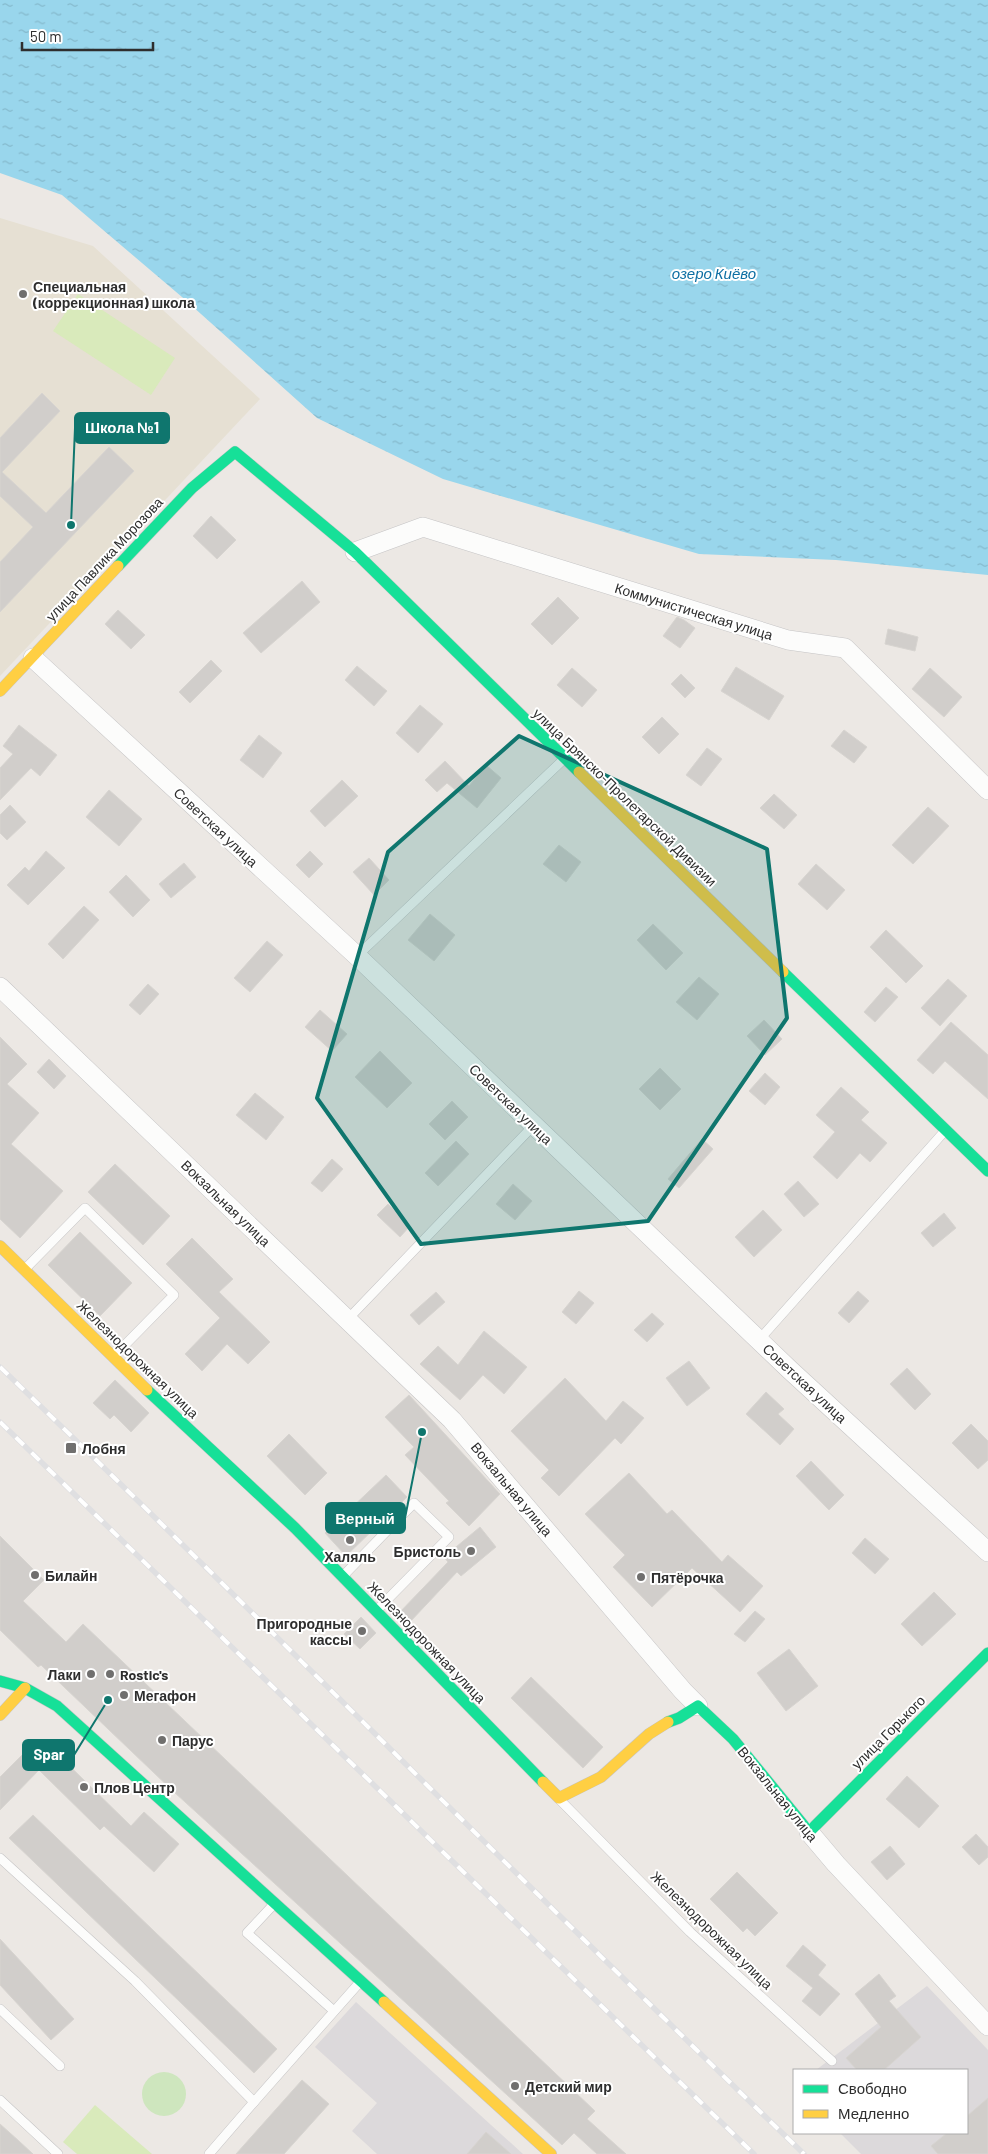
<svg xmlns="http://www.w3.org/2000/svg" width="988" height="2154" font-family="Barlow,sans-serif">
	<defs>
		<pattern id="water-ripples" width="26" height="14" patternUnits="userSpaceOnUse" patternTransform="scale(1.25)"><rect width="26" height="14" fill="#99d6ec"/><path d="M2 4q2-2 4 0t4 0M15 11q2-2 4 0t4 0" fill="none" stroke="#84b8cb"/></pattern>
	</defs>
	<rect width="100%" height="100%" fill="#ece8e4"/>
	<!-- industrial -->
	<g fill="#dcd9db">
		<polygon points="927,1986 988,2050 988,2154 861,2154 840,2133 967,2133 967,2070 816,2070"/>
		<polygon points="356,2002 523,2154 377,2154 352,2131 377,2103 315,2047"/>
	</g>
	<!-- education -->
	<polygon fill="#e6e0d3" points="0,218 93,246 260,399 0,676"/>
	<!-- grass -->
	<circle fill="#cee6be" cx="164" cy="2094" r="22"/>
	<!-- pitch -->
	<g fill="#d9eabb">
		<polygon points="78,294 175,358 151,395 53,331"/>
		<polygon points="95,2105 152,2154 77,2154 63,2142"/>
	</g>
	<!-- water -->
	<polygon fill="url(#water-ripples)" points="0,0 988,0 988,575 836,560 699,554 443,479 317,418 182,297 62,195 0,173"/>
	<!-- building -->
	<g fill="#d1cecb" stroke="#d7d4d0">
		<polygon points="42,393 60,411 2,472 46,513 109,447 134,471 0,612 0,562 33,527 0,496 0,438"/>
		<polygon points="211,516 236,540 217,559 193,536"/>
		<polygon points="302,581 320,602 261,653 243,633"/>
		<polygon points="558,597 579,618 552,645 531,624"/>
		<polygon points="118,610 145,635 131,649 105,624"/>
		<polygon points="677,617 684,620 695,628 680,648 663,636"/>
		<polygon points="888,629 918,637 915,651 885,644"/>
		<polygon points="211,660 222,671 190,703 179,692"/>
		<polygon points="357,666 387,691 374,706 345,680"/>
		<polygon points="736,667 784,696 769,720 721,691"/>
		<polygon points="572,668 597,690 582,707 557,685"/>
		<polygon points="930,668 962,697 944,717 912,689"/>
		<polygon points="681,674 695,688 685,698 671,684"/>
		<polygon points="420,705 443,724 418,753 396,733"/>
		<polygon points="662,717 679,734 659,754 642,737"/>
		<polygon points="19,725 57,755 40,776 31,768 0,800 0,768 13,754 3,746"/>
		<polygon points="844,730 867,747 854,763 831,746"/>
		<polygon points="259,735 282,753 263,778 240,760"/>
		<polygon points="707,748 722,759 701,786 686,775"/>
		<polygon points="445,761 469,786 486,765 501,778 477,808 447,783 437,792 425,780"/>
		<polygon points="342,780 358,796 325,827 310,811"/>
		<polygon points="109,790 142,819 119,846 86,817"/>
		<polygon points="774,794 797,815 784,829 760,808"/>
		<polygon points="10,805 26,822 7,840 0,833 0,815"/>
		<polygon points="928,807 949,826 913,864 892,845"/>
		<polygon points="559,845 581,862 566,882 543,864"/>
		<polygon points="46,851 65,868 28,905 7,885 25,867 29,871"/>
		<polygon points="310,851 323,864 309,878 296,865"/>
		<polygon points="369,858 389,880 374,895 353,872"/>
		<polygon points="184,863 196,877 171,898 159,884"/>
		<polygon points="816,864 845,890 827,910 798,884"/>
		<polygon points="126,875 150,900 133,917 109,892"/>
		<polygon points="84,906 99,920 63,959 48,944"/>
		<polygon points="430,914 455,935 434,961 408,940"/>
		<polygon points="653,924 683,953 666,970 637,940"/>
		<polygon points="886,930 923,966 906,983 870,947"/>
		<polygon points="267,941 283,955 250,992 234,978"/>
		<polygon points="699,977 719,994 697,1020 676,1002"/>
		<polygon points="948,979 967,996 940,1026 921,1008"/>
		<polygon points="148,984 159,994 140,1015 129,1005"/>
		<polygon points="886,987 898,997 875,1022 864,1012"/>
		<polygon points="320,1010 347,1034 332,1051 305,1027"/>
		<polygon points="764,1020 782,1039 765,1055 747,1036"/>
		<polygon points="951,1022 988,1055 988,1099 945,1061 933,1074 917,1060"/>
		<polygon points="0,1037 27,1064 7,1084 39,1113 11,1144 63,1191 20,1238 0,1219"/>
		<polygon points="380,1051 412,1083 387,1108 355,1077"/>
		<polygon points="49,1059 66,1076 54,1089 37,1072"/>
		<polygon points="660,1068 681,1089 660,1110 639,1089"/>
		<polygon points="765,1073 780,1087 765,1105 749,1091"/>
		<polygon points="841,1087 869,1112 861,1120 887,1143 870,1162 860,1153 837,1179 813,1157 835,1132 816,1115"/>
		<polygon points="255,1093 284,1117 266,1140 236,1115"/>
		<polygon points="452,1101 468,1117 445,1140 429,1124"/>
		<polygon points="702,1139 713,1149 679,1188 668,1179"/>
		<polygon points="456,1141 469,1154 438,1186 425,1173"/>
		<polygon points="332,1159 343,1169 322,1192 311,1183"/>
		<polygon points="115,1164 170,1216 143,1245 88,1192"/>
		<polygon points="798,1181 819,1204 804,1217 784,1194"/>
		<polygon points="513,1184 532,1201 515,1220 496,1204"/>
		<polygon points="388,1204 410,1226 400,1237 377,1215"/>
		<polygon points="763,1210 782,1230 754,1257 735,1237"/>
		<polygon points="944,1213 956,1228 933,1247 921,1233"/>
		<polygon points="80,1232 132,1283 100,1316 48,1265"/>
		<polygon points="192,1238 233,1279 219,1292 270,1342 248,1364 227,1344 202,1371 185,1354 220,1318 166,1264"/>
		<polygon points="579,1291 594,1303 576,1324 562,1312"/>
		<polygon points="858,1291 869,1301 849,1323 838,1313"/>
		<polygon points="436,1292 445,1302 419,1325 410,1315"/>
		<polygon points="652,1313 664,1324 647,1342 634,1330"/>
		<polygon points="484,1331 527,1367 504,1394 483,1375 460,1400 420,1364 438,1346 458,1365"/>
		<polygon points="689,1361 710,1388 687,1406 666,1378"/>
		<polygon points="907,1368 931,1394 915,1410 890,1384"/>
		<polygon points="565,1378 606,1421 623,1401 644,1418 621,1444 615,1438 559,1496 541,1478 549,1470 511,1431"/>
		<polygon points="115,1380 149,1413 131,1432 114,1415 110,1419 93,1403"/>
		<polygon points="766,1392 784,1409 778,1414 794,1429 780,1445 746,1414"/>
		<polygon points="409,1395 500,1494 469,1526 446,1503 449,1501 405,1455 414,1447 385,1417"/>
		<polygon points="971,1424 988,1441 988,1460 978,1469 952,1443"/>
		<polygon points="289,1434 327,1473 305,1495 267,1456"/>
		<polygon points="811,1461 844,1495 829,1510 796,1476"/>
		<polygon points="629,1473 667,1514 672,1510 722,1562 728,1555 763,1586 740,1612 692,1568 652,1607 613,1567 625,1555 585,1514"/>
		<polygon points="386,1475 407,1497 346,1556 325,1533"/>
		<polygon points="480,1527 496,1547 461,1576 457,1572 409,1623 399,1613 448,1562 444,1557"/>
		<polygon points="0,1536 44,1580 23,1601 66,1642 83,1624 595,2111 587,2119 626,2154 597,2154 574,2133 562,2145 174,1792 41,1665 38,1667 0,1630"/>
		<polygon points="865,1538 889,1559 875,1574 852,1553"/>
		<polygon points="934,1592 956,1614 922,1646 901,1624"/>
		<polygon points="755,1611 765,1619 745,1642 734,1634"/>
		<polygon points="361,1617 376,1633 360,1649 344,1634"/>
		<polygon points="789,1649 818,1686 786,1711 757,1673"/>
		<polygon points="531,1677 603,1747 583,1768 511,1698"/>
		<polygon points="37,1740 43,1740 131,1826 144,1812 179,1844 154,1872 104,1826 100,1830 39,1770 0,1810 0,1777"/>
		<polygon points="907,1776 939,1806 919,1828 886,1799"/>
		<polygon points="33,1815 277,2049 254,2073 9,1838"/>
		<polygon points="976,1834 988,1847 988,1857 979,1865 962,1847"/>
		<polygon points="890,1846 905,1864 887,1880 871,1862"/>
		<polygon points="737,1872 778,1913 755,1936 747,1928 743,1932 710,1899"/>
		<polygon points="0,1939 74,2019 51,2040 0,1985"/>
		<polygon points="803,1945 826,1965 818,1975 840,1994 820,2016 802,2001 813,1988 786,1966"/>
		<polygon points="879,1974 896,1996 889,2001 921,2037 884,2070 857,2070 846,2058 881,2027 855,1994"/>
		<polygon points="302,2080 329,2104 284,2154 236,2154"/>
		<polygon points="988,2098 988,2154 938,2154 931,2146 947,2133 967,2133 967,2116"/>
		<polygon points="0,2124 19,2141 33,2154 0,2154"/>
		<polygon points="486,2132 511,2154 467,2154"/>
	</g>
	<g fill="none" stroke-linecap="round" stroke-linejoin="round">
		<!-- lane casing -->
		<g stroke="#c5c4c5" stroke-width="10">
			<g id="lane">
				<polyline points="357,956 563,760"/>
				<polyline points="26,1268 85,1208 174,1295 115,1355"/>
				<polyline points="348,1319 534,1125"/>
				<polyline points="759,1340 943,1133"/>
				<polyline points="343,1576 414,1503 449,1537 378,1609"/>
				<polyline points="560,1800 690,1932 832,2061"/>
				<polyline points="0,1858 135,1981 254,2102 360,1982"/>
				<polyline points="274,1904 247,1933 334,2011"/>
				<polyline points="0,2009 60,2066"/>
				<polyline points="0,2100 58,2154"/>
				<polyline points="209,2154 254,2102"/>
			</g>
		</g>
		<!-- street casing -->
		<g stroke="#c5c4c5" stroke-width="20">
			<g id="street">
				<polyline points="355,552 423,527 788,640 845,648 988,790"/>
				<polyline points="33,658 357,956 790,1370 988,1552"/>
				<polyline points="0,987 452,1420 683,1691 698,1706"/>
				<polyline points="809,1832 836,1864 988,2026"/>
			</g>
		</g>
		<!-- fast casing -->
		<g stroke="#c5c4c5" stroke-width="12">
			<g id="fast">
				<polyline points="118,566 192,488 235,452 355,552 579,772"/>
				<polyline points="783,972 988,1171"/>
				<polyline points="147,1390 295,1528 543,1782"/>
				<polyline points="0,1681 25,1688 57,1706 384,2002"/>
				<polyline points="668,1722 679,1718 698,1706 733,1739 809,1832 988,1653"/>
			</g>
		</g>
		<!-- slow casing -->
		<g stroke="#c5c4c5" stroke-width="12">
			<g id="slow">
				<polyline points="0,691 118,566"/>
				<polyline points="579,772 783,972"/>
				<polyline points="0,1246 147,1390"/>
				<polyline points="0,1715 25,1688"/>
				<polyline points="543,1782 559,1798 601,1777 649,1734 668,1722"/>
				<polyline points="384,2002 551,2154"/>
			</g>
		</g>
		<!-- lane -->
		<use href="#lane" stroke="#fcfcfb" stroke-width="9"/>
		<!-- street -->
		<use href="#street" stroke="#fcfcfb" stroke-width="19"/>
		<!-- fast -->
		<use href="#fast" stroke="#16e098" stroke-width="11"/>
		<!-- slow -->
		<use href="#slow" stroke="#ffcf43" stroke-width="11"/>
		<!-- rail casing -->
		<g stroke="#dfdfe1" stroke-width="5.5">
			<g id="rail">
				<path d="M0 1367C270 1627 534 1894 804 2154"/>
				<polyline points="0,1422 754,2154"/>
			</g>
		</g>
		<!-- rail -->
		<use href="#rail" stroke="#fff" stroke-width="4" stroke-dasharray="11" stroke-linecap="butt"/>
	</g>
	<!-- marked area -->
	<path fill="#0f766e" fill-opacity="0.2" stroke="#0f766e" stroke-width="4" stroke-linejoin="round" d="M519 736 767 849 787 1018 648 1221 421 1244 317 1098 388 852Z"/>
	<!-- markers -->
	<g fill="#706f6e" stroke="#fff" stroke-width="2">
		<circle cx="23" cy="294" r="5"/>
		<rect x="65" y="1442" width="12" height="12" rx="2.5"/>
		<circle cx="350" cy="1540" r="5"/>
		<circle cx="471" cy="1551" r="5"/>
		<circle cx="35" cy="1575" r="5"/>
		<circle cx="641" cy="1577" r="5"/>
		<circle cx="362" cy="1631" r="5"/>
		<circle cx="91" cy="1674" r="5"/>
		<circle cx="110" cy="1674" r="5"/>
		<circle cx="124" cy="1695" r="5"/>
		<circle cx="162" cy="1740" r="5"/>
		<circle cx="84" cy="1787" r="5"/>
		<circle cx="515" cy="2086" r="5"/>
	</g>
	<g text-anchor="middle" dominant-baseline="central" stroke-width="4" stroke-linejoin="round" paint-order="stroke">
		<!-- poi labels -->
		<g font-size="14" font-weight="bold" fill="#2e2e2e" stroke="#fff" text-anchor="start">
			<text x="33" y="286">Специальная<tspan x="33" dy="16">(коррекционная) школа</tspan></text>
			<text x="82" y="1448">Лобня</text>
			<text x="461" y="1551" text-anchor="end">Бристоль</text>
			<text x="350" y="1556" text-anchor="middle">Халяль</text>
			<text x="45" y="1575">Билайн</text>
			<text x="651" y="1577">Пятёрочка</text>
			<text x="352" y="1623" text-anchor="end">Пригородные<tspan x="352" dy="16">кассы</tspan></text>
			<text x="81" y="1674" text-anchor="end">Лаки</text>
			<text x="120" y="1674">Rostic's</text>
			<text x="134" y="1695">Мегафон</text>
			<text x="172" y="1740">Парус</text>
			<text x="94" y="1787">Плов Центр</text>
			<text x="525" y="2086">Детский мир</text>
		</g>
		<!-- street labels -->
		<g font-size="14" fill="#2e2e2e" stroke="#fff">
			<text transform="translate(104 559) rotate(-47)">улица Павлика Морозова</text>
			<text transform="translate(694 611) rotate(17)">Коммунистическая улица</text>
			<text transform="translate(625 797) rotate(44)">улица Брянско-Пролетарской Дивизии</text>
			<text transform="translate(216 827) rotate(43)">Советская улица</text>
			<text transform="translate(511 1104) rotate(44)">Советская улица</text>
			<text transform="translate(226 1203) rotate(44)">Вокзальная улица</text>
			<text transform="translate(138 1359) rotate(44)">Железнодорожная улица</text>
			<text transform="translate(805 1383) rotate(43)">Советская улица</text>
			<text transform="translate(512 1489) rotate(50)">Вокзальная улица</text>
			<text transform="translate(427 1642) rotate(46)">Железнодорожная улица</text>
			<text transform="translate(888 1732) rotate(-45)">улица Горького</text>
			<text transform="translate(778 1794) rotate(51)">Вокзальная улица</text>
			<text transform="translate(712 1930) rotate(44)">Железнодорожная улица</text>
		</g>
		<!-- water labels -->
		<g font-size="15" font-style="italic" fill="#0d6fa3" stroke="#fff">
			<text x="714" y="273">озеро Киёво</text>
		</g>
	</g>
	<!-- callouts -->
	<path fill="none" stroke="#0f766e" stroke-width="2" d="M71 525L75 428M422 1432L405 1518M108 1700L74 1755"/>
	<g fill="#0f766e" stroke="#fff" stroke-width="2">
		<circle cx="71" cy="525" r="5"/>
		<circle cx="422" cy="1432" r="5"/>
		<circle cx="108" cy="1700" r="5"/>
	</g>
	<g fill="#0f766e" stroke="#0f766e" stroke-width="2">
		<rect x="75" y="413" width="94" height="30" rx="5"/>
		<rect x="326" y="1503" width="79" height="30" rx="5"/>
		<rect x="23" y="1740" width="51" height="30" rx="5"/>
	</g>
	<g font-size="15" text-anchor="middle" font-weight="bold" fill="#fff">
		<text x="122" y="433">Школа №1</text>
		<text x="365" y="1524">Верный</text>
		<text x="49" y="1760">Spar</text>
	</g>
	<!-- legend -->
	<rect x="793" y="2069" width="175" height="65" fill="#ffffff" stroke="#ababab"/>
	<rect x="803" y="2085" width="25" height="8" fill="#16e098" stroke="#ababab"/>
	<text x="838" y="2094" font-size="15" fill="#2e2e2e">Свободно</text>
	<rect x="803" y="2110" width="25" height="8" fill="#ffcf43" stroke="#ababab"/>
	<text x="838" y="2119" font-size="15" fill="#2e2e2e">Медленно</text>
	<!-- scale -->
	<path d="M22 42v8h131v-8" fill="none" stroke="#2e2e2e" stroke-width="2.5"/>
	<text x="30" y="42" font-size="15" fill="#2e2e2e" stroke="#ffffff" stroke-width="4" paint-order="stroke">50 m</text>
</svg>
